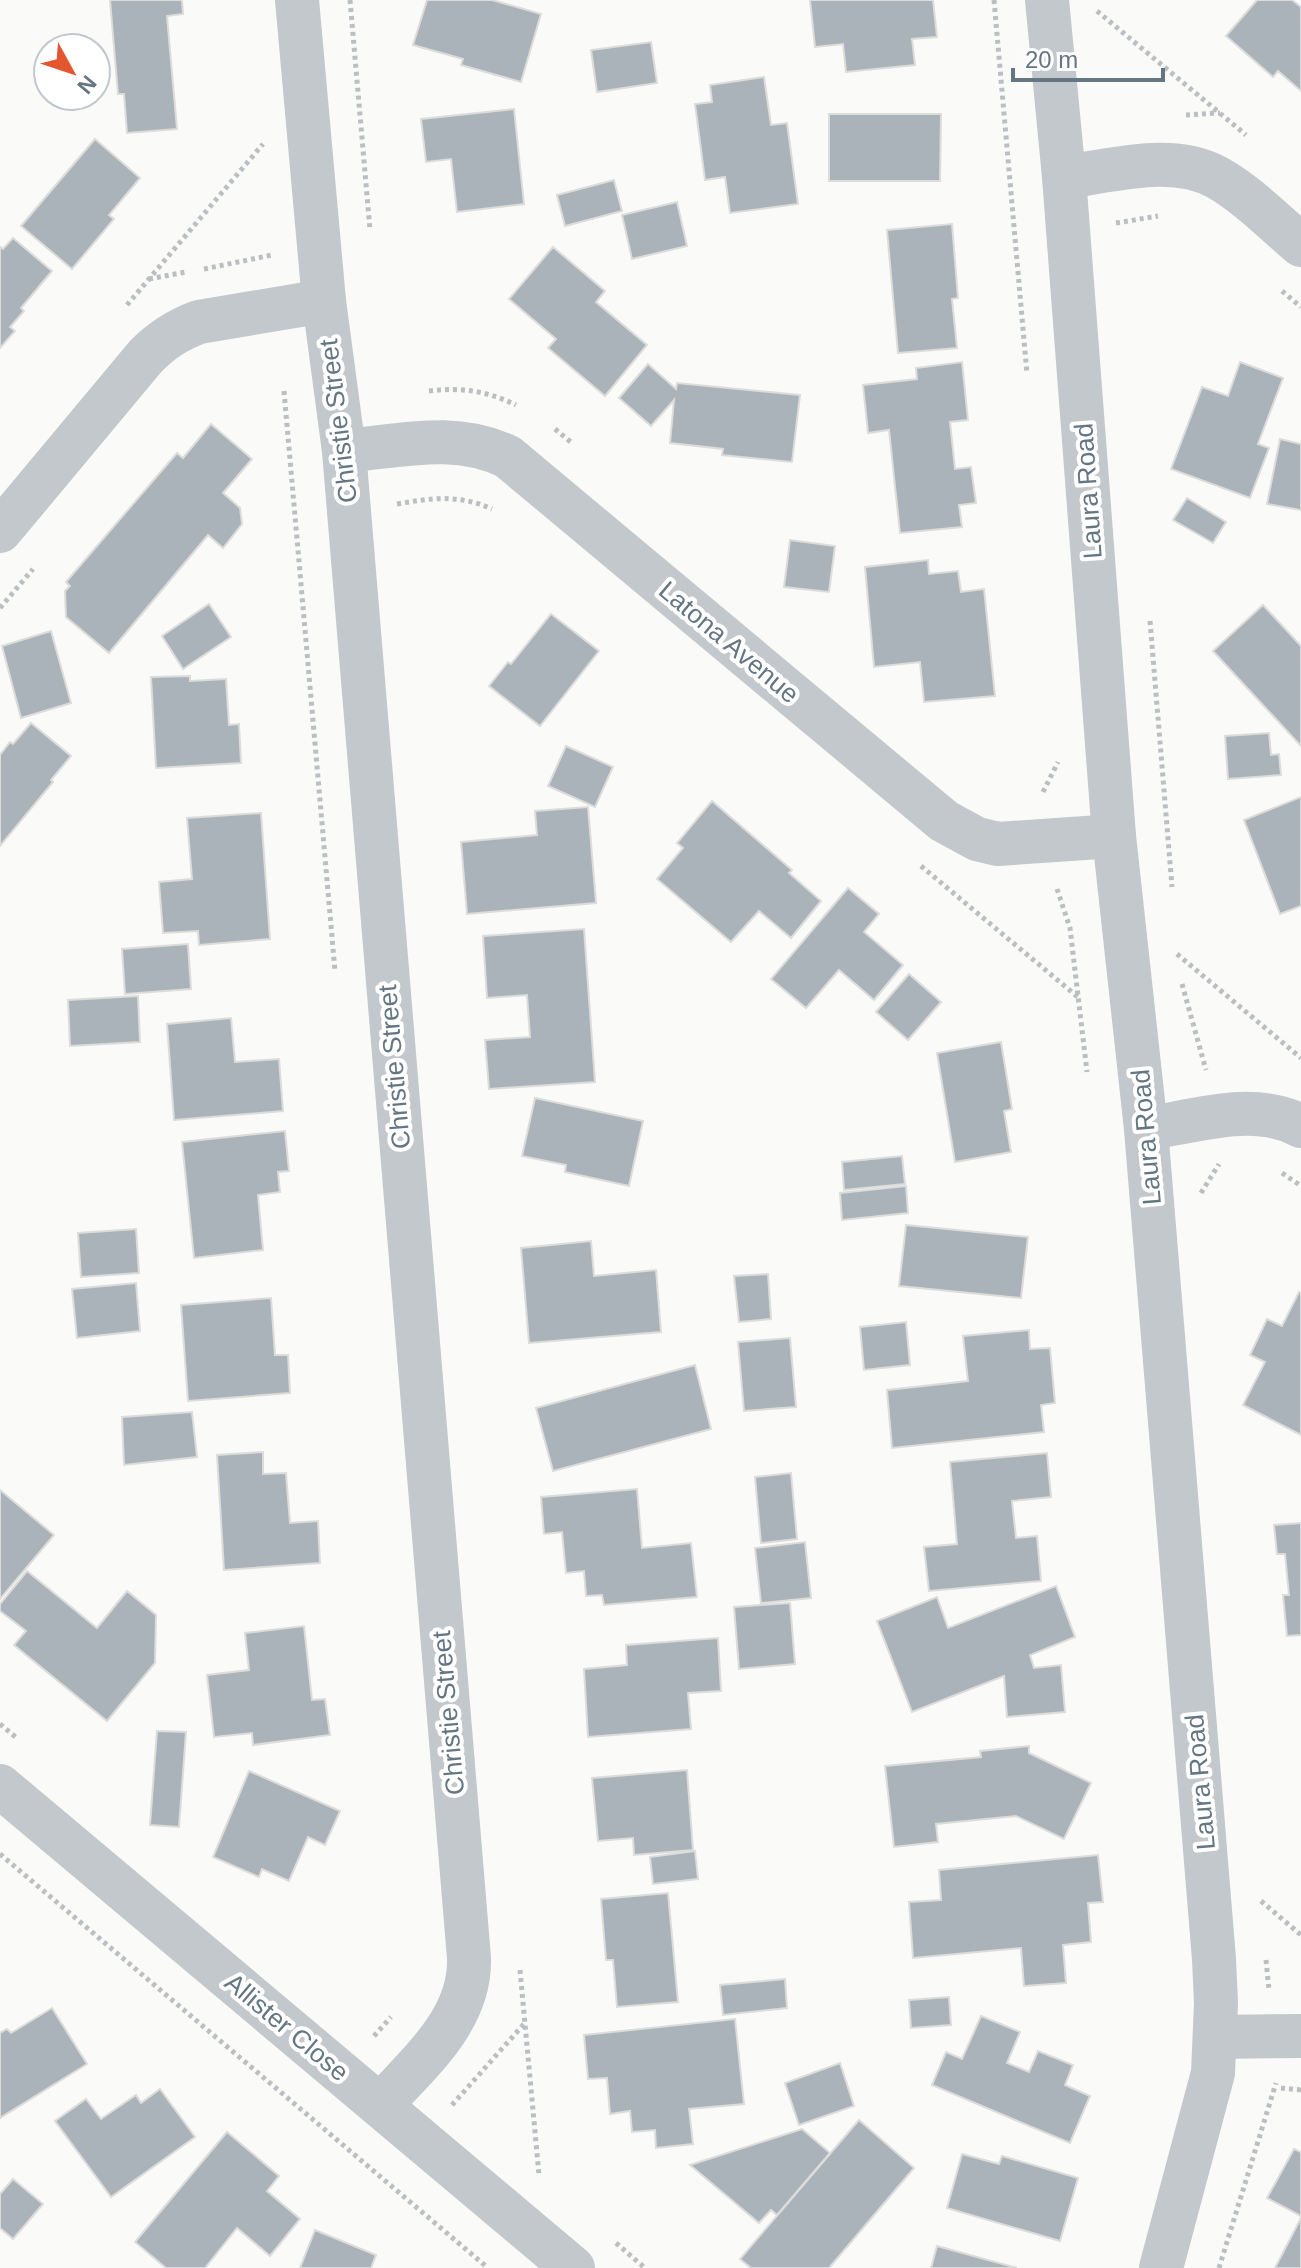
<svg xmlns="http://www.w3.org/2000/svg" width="1301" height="2268" font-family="Helvetica,sans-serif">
	<rect width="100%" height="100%" fill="#fafaf8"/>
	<!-- building -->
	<g fill="#aab3b9" stroke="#dcdcda" stroke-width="2">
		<polygon points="110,0 182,0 183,14 167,16 177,129 127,133 124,94 118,94"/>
		<polygon points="427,0 492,0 541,14 521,82 461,65 463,59 413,45"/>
		<polygon points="810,0 933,0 937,37 912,39 915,65 846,72 843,44 815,47"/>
		<polygon points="1257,0 1292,0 1301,7 1301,91 1278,71 1273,77 1226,36"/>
		<polygon points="651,42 657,83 597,92 591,50"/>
		<polygon points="764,77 771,125 787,123 798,204 730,213 725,177 705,180 695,104 712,102 710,85"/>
		<polygon points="514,109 524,204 457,212 451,159 426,162 421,119"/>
		<polygon points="829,114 941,114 940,181 829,181"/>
		<polygon points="95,139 140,178 109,215 114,219 72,269 21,226"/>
		<polygon points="614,180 622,211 565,226 557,195"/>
		<polygon points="677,202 687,246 632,259 622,215"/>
		<polygon points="952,224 958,298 952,299 957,348 898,353 887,230"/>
		<polygon points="13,238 52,271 21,308 24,311 10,327 15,331 0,348 0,247 3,249"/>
		<polygon points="553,247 605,291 596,302 647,345 605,396 548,348 556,339 509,299"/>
		<polygon points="962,362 968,420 950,422 955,469 971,467 976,503 959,505 962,527 900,533 889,430 868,433 863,385 917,379 916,368"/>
		<polygon points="1240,362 1283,378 1258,444 1269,448 1250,498 1171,469 1202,387 1228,396"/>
		<polygon points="648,364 676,389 677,383 800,395 792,462 722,455 723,449 670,443 674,400 651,426 619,398"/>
		<polygon points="211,424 252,459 223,493 240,508 242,524 223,548 208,535 109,653 66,617 65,591 70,586 66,582 177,453 183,458"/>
		<polygon points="1280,439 1301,444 1301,510 1267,504"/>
		<polygon points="1187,498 1226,522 1213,543 1173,520"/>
		<polygon points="790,540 835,546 829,592 784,587"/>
		<polygon points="928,560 929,574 958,571 961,592 984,589 995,696 924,702 920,662 874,667 865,567"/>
		<polygon points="209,604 231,637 183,669 162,636"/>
		<polygon points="1263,605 1301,646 1301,746 1213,651"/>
		<polygon points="551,614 599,651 540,726 489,686 508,662 511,664"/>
		<polygon points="51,631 71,703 21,718 2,646"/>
		<polygon points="190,676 190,681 226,679 229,725 239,724 241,763 156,768 151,677"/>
		<polygon points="31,723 71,756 51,780 53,782 0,846 0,755 10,742 13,744"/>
		<polygon points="1269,733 1271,755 1279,754 1281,775 1228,779 1225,736"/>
		<polygon points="566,746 613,767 595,807 548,786"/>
		<polygon points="1301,797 1301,906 1280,914 1244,820"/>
		<polygon points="712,801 792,870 789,873 821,901 791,938 759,911 731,942 657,879 683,848 677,843"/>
		<polygon points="588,807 596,903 467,914 461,842 537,835 535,811"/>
		<polygon points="261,813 270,939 199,945 198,931 163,933 159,882 192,879 187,818"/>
		<polygon points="848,888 879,914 864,932 903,965 874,1000 839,970 806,1008 771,979"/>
		<polygon points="584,929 595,1082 489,1089 485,1040 530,1037 527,995 487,998 483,936"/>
		<polygon points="188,944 191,989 125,994 122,949"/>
		<polygon points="909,974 941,1002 908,1040 876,1012"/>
		<polygon points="138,996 140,1042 70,1046 68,1000"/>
		<polygon points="231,1018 235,1062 279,1059 283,1111 174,1120 167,1024"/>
		<polygon points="1001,1042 1012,1109 1004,1111 1011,1152 955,1162 937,1053"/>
		<polygon points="535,1098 643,1121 629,1186 565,1172 566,1165 522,1156"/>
		<polygon points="285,1131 289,1171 278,1172 280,1192 258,1195 263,1250 194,1258 182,1142"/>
		<polygon points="902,1156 905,1184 844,1190 842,1162"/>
		<polygon points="906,1186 908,1213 842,1220 840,1193"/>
		<polygon points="906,1225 1028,1237 1021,1298 899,1286"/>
		<polygon points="136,1229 139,1273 81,1277 78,1233"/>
		<polygon points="591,1241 594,1276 656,1270 661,1332 529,1343 521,1248"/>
		<polygon points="768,1274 771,1319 739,1322 734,1276"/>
		<polygon points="136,1283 140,1331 77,1338 72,1289"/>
		<polygon points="1299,1292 1301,1293 1301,1435 1243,1405 1265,1362 1250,1355 1267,1319 1282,1326"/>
		<polygon points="271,1298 275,1355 288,1355 290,1393 188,1401 181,1305"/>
		<polygon points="906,1322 910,1365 864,1370 860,1327"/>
		<polygon points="1029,1330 1030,1349 1050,1348 1055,1403 1041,1405 1044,1432 892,1448 887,1390 968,1381 963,1336"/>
		<polygon points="790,1338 796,1407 744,1411 738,1342"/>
		<polygon points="695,1365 711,1429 553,1471 536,1408"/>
		<polygon points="192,1412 197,1457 124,1465 122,1417"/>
		<polygon points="263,1452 263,1474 286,1473 290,1523 318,1521 320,1563 224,1570 217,1455"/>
		<polygon points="1047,1453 1051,1497 1012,1501 1016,1538 1037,1536 1041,1581 929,1591 924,1547 957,1544 950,1462"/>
		<polygon points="791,1473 797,1539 761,1543 755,1477"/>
		<polygon points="637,1489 642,1548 691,1543 697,1597 604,1605 602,1595 586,1596 584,1571 566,1573 562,1532 544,1534 541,1497"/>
		<polygon points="0,1490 54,1535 0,1599"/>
		<polygon points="1301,1523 1301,1635 1287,1636 1283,1595 1289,1595 1285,1554 1277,1554 1274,1525"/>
		<polygon points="805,1542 811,1598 761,1603 755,1548"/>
		<polygon points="27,1571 97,1628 127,1591 156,1615 155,1663 107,1721 14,1645 26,1631 0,1611 0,1604"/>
		<polygon points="1056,1586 1075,1637 1030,1655 1034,1668 1061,1665 1065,1712 1007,1717 1004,1676 912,1712 877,1621 937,1597 948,1628"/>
		<polygon points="790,1603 795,1664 739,1669 734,1607"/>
		<polygon points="304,1626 312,1700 325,1699 330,1735 253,1745 252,1733 214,1737 207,1675 249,1670 245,1633"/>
		<polygon points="718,1638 721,1691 688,1693 691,1729 588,1737 584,1669 627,1665 626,1645"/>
		<polygon points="157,1731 186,1732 179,1827 150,1825"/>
		<polygon points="1029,1746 1029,1753 1091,1783 1064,1839 1016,1816 936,1824 938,1842 894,1847 885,1766 981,1757 980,1751"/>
		<polygon points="687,1770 693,1850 634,1855 633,1838 598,1841 592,1778"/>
		<polygon points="249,1771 340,1811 325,1845 308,1837 289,1881 262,1869 259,1877 213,1857"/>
		<polygon points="695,1851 698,1879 653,1884 650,1857"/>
		<polygon points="1098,1855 1103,1902 1088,1903 1091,1942 1063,1945 1066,1983 1024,1986 1021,1948 913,1958 909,1902 941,1900 939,1870"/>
		<polygon points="668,1893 678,2002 617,2007 613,1960 606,1960 601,1899"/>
		<polygon points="785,1979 787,2008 723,2015 720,1985"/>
		<polygon points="949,1997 951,2025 911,2028 909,2000"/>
		<polygon points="52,2008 87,2064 0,2118 0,2033 7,2029 11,2033"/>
		<polygon points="981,2016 1020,2032 1007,2063 1029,2072 1038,2051 1073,2065 1065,2085 1090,2096 1070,2143 932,2085 946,2052 962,2059"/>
		<polygon points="735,2019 744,2104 689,2109 693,2144 656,2148 655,2130 632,2132 630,2111 610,2114 607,2078 588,2079 584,2035"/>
		<polygon points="840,2063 854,2106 799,2125 785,2083"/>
		<polygon points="160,2089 195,2137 111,2197 55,2121 86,2099 101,2119 136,2095 141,2103"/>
		<polygon points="859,2120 914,2168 829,2268 751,2268 740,2259"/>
		<polygon points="802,2129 830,2153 777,2215 771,2210 759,2223 690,2165"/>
		<polygon points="227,2132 279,2176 267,2191 300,2219 270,2256 237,2228 205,2268 166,2268 135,2242"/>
		<polygon points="1294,2149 1301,2152 1301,2216 1267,2198"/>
		<polygon points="962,2154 999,2164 1002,2156 1078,2178 1060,2241 947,2208"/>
		<polygon points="13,2179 43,2204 13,2239 0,2228 0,2194"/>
		<polygon points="1301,2218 1301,2268 1275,2268"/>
		<polygon points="315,2230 376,2255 371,2268 300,2268"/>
		<polygon points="937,2246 1017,2268 931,2268"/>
	</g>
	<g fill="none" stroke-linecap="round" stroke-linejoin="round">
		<!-- path -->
		<g stroke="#bbbfc2" stroke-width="5" stroke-dasharray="4 4" stroke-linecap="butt">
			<polyline points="350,0 370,230"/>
			<polyline points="994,0 1027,374"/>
			<polyline points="1097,11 1246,135"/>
			<polyline points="1186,115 1220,113"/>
			<polyline points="1116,223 1158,216"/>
			<polyline points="204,269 272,255"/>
			<polyline points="149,279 186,272"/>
			<polyline points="1282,291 1301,307"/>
			<polyline points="127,305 263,144"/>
			<polyline points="284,391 335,971"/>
			<path d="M429 391C461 387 487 391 516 405"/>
			<polyline points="555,429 572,443"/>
			<path d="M397 504C431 498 459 494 492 509"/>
			<polyline points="0,608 33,569"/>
			<polyline points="1150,621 1172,887"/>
			<polyline points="1043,792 1058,762"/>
			<polyline points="921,866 1079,998"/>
			<polyline points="1057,889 1070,928 1087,1072"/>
			<polyline points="1177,954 1301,1058"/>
			<polyline points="1182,984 1206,1070"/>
			<polyline points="1282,1173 1301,1186"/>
			<polyline points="1201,1193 1219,1164"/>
			<polyline points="0,1724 18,1739"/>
			<polyline points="0,1854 488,2268"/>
			<polyline points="1261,1901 1301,1935"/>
			<polyline points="1266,1960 1269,1990"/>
			<polyline points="520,1970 539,2175"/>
			<polyline points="374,2036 391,2017"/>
			<polyline points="1281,2088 1301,2090"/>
			<polyline points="452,2105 524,2024"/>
			<polyline points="616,2243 645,2268"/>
			<polyline points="1219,2268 1276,2083"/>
		</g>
		<!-- minor -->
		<g stroke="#c3c8cc" stroke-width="44">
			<path d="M297 0 324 301 344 451 469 1958C471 2020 419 2062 381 2105"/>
			<polyline points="1047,0 1064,177 1114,836 1146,1129 1214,1959 1216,2003 1213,2073 1161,2268"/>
			<path d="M1064 177C1112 171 1173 152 1218 178 1248 195 1275 223 1301 245"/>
			<path d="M344 451C400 446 456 431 508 457L944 821 977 839 998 844 1114 836"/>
			<path d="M0 531 146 356C162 340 177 330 199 322L324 301"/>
			<path d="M1146 1129C1195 1121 1254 1101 1301 1126"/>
			<polyline points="0,1786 573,2268"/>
			<polyline points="1216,2037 1301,2036"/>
		</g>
	</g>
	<g text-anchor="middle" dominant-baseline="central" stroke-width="8" stroke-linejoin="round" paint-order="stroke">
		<!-- street labels -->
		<g font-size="26" fill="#657683" stroke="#fff">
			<text transform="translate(338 421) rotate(-97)">Christie Street</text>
			<text transform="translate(1088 491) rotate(-94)">Laura Road</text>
			<text transform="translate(729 642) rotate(40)">Latona Avenue</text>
			<text transform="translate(394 1067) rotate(-95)">Christie Street</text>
			<text transform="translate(1146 1137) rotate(-95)">Laura Road</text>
			<text transform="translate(448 1713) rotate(-95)">Christie Street</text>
			<text transform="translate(1200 1782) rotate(-95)">Laura Road</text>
			<text transform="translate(287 2027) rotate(40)">Allister Close</text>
		</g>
	</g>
	<!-- north arrow -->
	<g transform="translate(72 72) rotate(130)"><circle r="38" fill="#ffffff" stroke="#c1c8cd" stroke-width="2"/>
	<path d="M0-6L14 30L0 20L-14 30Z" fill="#e4572e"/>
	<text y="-12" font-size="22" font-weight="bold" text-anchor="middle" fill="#657683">N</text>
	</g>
	<!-- scale -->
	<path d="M1013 68v12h150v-12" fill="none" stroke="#657683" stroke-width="4"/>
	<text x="1025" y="68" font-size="24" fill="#657683" stroke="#ffffff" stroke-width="6" paint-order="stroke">20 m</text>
</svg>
